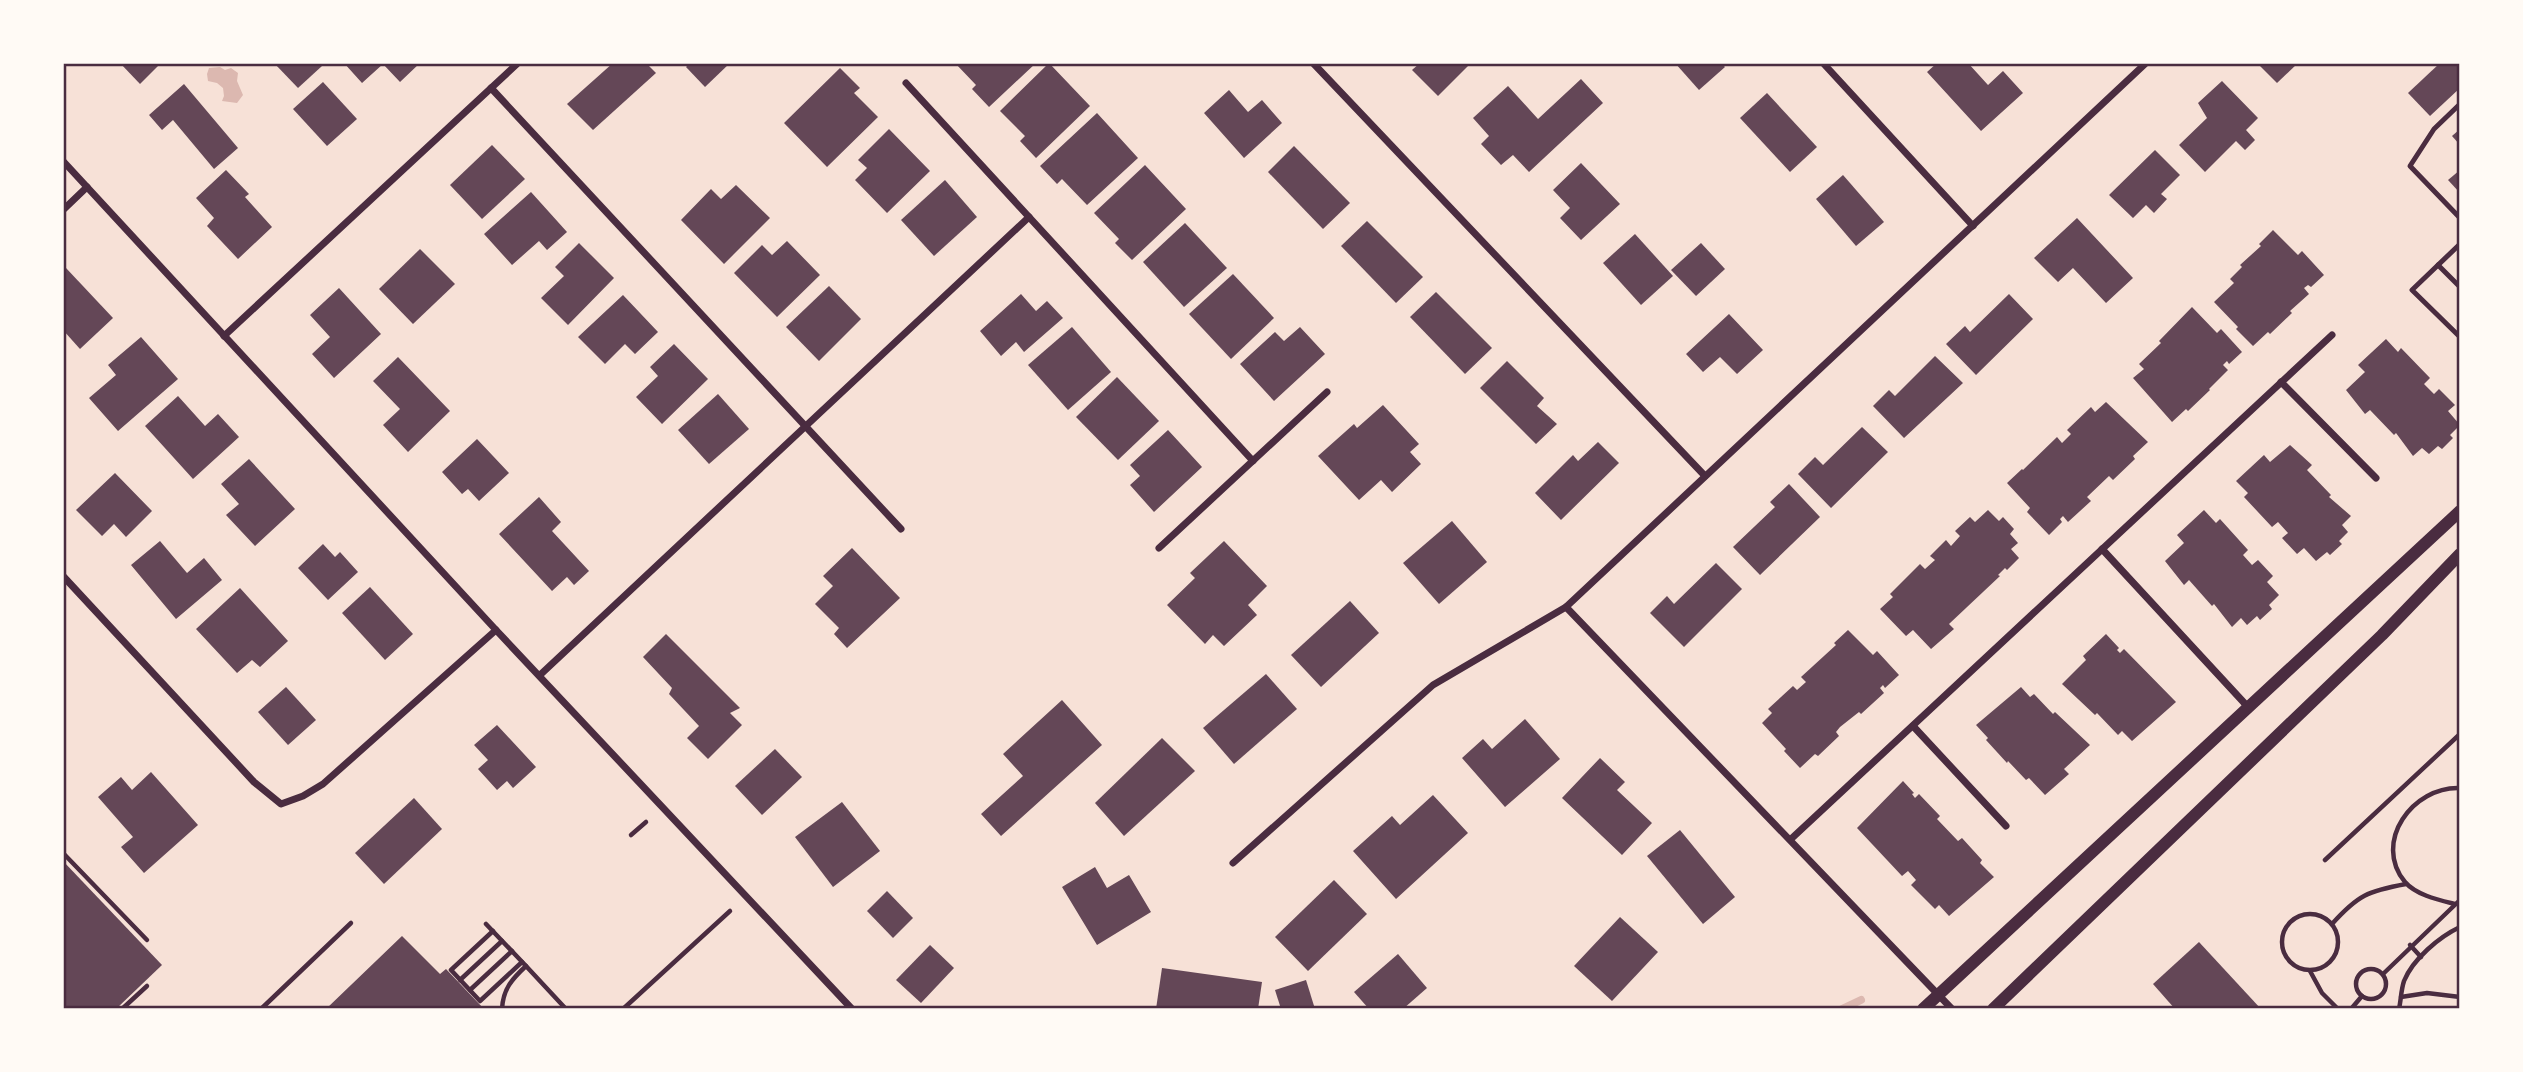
<svg xmlns="http://www.w3.org/2000/svg" width="2523" height="1072" font-family="'IBM Plex Sans',sans-serif">
	<rect width="100%" height="100%" fill="#f7e1d7"/>
	<!-- water -->
	<polygon fill="#dcb8b0" points="220,67 225,70 231,68 238,73 237,81 243,95 237,103 222,101 224,96 223,88 217,83 208,81 207,74 209,68"/>
	<g fill="none" stroke-linecap="round" stroke-linejoin="round">
		<!-- stream -->
		<polyline stroke="#dcb8b0" stroke-width="8" points="1842,1009 1861,1000"/>
	</g>
	<!-- building -->
	<g fill="#644757">
		<polygon points="120,63 161,63 140,84"/>
		<polygon points="274,63 320,63 322,66 298,88"/>
		<polygon points="344,63 420,63 400,82 383,64 362,83"/>
		<polygon points="613,63 646,63 656,73 593,130 567,104"/>
		<polygon points="690,63 730,63 705,87 686,67"/>
		<polygon points="955,63 1036,63 989,107 972,89 976,85"/>
		<polygon points="1049,63 1090,106 1036,158 1020,141 1025,136 1000,111"/>
		<polygon points="1420,63 1471,63 1438,96 1412,70"/>
		<polygon points="1675,63 1721,63 1725,67 1699,90"/>
		<polygon points="1937,63 1968,63 1988,85 2003,71 2023,93 1981,131 1927,72"/>
		<polygon points="2257,63 2298,63 2277,83"/>
		<polygon points="2440,63 2460,63 2460,88 2430,116 2408,93"/>
		<polygon points="840,68 860,88 854,93 878,117 827,167 784,123"/>
		<polygon points="1581,79 1603,103 1529,172 1513,155 1501,165 1481,144 1489,136 1473,118 1508,86 1538,119"/>
		<polygon points="2222,81 2258,118 2246,130 2255,140 2245,150 2236,141 2205,172 2179,145 2207,118 2198,103"/>
		<polygon points="323,82 357,119 327,146 293,109"/>
		<polygon points="184,84 238,148 214,169 173,120 162,130 149,115"/>
		<polygon points="1229,90 1248,112 1262,100 1282,123 1244,158 1204,113"/>
		<polygon points="1767,93 1817,147 1790,172 1740,118"/>
		<polygon points="1097,113 1138,158 1087,205 1062,179 1057,184 1040,166"/>
		<polygon points="889,129 930,171 887,213 855,180 867,168 858,160"/>
		<polygon points="2460,129 2460,145 2452,136"/>
		<polygon points="492,145 525,179 482,219 450,185"/>
		<polygon points="1294,146 1350,203 1323,229 1268,172"/>
		<polygon points="2155,150 2180,175 2161,194 2167,199 2154,213 2146,205 2133,218 2109,195"/>
		<polygon points="1581,163 1620,204 1581,240 1560,218 1570,208 1553,190"/>
		<polygon points="1145,165 1186,209 1132,260 1115,243 1119,239 1094,213"/>
		<polygon points="226,170 249,194 245,197 272,227 238,259 207,226 214,218 196,198"/>
		<polygon points="2460,170 2460,193 2448,180"/>
		<polygon points="1843,175 1884,222 1856,246 1816,199"/>
		<polygon points="945,180 977,217 934,256 901,220"/>
		<polygon points="736,185 770,218 724,264 681,220 711,189 721,199"/>
		<polygon points="531,192 567,232 547,250 539,241 512,265 484,234"/>
		<polygon points="2077,218 2133,278 2106,303 2073,268 2058,282 2034,258"/>
		<polygon points="1367,221 1423,277 1396,303 1341,246"/>
		<polygon points="1185,223 1227,268 1184,307 1143,262"/>
		<polygon points="2273,230 2298,255 2302,251 2324,275 2311,287 2308,285 2304,288 2309,294 2290,311 2292,313 2270,334 2268,332 2253,346 2236,329 2238,327 2214,302 2234,283 2230,279 2242,267 2240,265 2261,246 2259,244"/>
		<polygon points="1635,234 1673,276 1641,305 1603,263"/>
		<polygon points="787,241 820,275 777,317 734,273 762,245 772,255"/>
		<polygon points="579,243 614,278 568,325 541,298 564,276 555,267"/>
		<polygon points="1701,243 1725,269 1696,296 1671,270"/>
		<polygon points="420,249 455,284 413,324 379,289"/>
		<polygon points="66,268 113,318 80,349 63,330 63,271"/>
		<polygon points="1233,274 1274,318 1231,359 1189,314"/>
		<polygon points="829,286 861,319 819,361 786,327"/>
		<polygon points="339,288 381,334 334,378 312,354 330,337 310,315"/>
		<polygon points="1436,292 1492,348 1465,374 1410,317"/>
		<polygon points="1021,294 1036,311 1047,301 1063,318 1024,352 1016,342 1001,356 980,331"/>
		<polygon points="2009,294 2033,319 1976,375 1946,344 1965,326 1970,332"/>
		<polygon points="623,295 658,332 635,354 625,344 605,364 578,337"/>
		<polygon points="2192,307 2217,333 2221,329 2242,352 2229,364 2227,361 2223,365 2228,370 2209,389 2210,390 2188,411 2186,409 2172,422 2133,378 2144,369 2139,364 2161,343 2159,341"/>
		<polygon points="1729,314 1763,350 1737,374 1720,357 1703,372 1686,354"/>
		<polygon points="1072,327 1111,372 1068,410 1028,365"/>
		<polygon points="1300,327 1325,354 1274,401 1240,364 1275,332 1284,341"/>
		<polygon points="141,337 178,379 118,431 89,398 116,375 108,365"/>
		<polygon points="2386,339 2398,352 2401,348 2430,378 2424,384 2434,394 2439,389 2455,405 2448,411 2460,425 2450,435 2453,438 2442,449 2438,446 2429,454 2422,448 2413,456 2396,433 2394,435 2370,410 2365,414 2346,390 2365,372 2358,365"/>
		<polygon points="674,344 708,379 662,424 636,397 658,376 650,367"/>
		<polygon points="1935,356 1963,383 1904,438 1873,406 1889,390 1895,396"/>
		<polygon points="398,357 450,411 408,452 383,425 400,409 373,381"/>
		<polygon points="1507,361 1544,398 1537,406 1557,424 1536,444 1480,388"/>
		<polygon points="1117,377 1159,421 1118,460 1076,417"/>
		<polygon points="718,394 749,429 709,464 678,430"/>
		<polygon points="178,396 205,426 218,414 239,437 193,479 145,426"/>
		<polygon points="2106,402 2148,442 2133,456 2135,459 2113,480 2109,476 2087,497 2091,501 2068,522 2063,516 2060,519 2062,522 2049,535 2027,512 2030,508 2007,483 2022,469 2023,470 2057,437 2062,443 2071,434 2067,430 2091,407 2095,412"/>
		<polygon points="1383,405 1419,444 1410,452 1421,464 1392,492 1381,480 1359,500 1318,456 1354,424 1357,428"/>
		<polygon points="1862,427 1888,452 1831,508 1798,474 1815,457 1823,465"/>
		<polygon points="1168,430 1202,467 1154,512 1130,485 1140,476 1130,465"/>
		<polygon points="477,439 509,473 479,501 468,489 462,494 442,472"/>
		<polygon points="1598,442 1619,463 1561,520 1535,493 1573,455 1578,461"/>
		<polygon points="2290,445 2312,465 2307,470 2331,495 2329,497 2351,516 2342,525 2348,532 2339,541 2342,544 2330,555 2327,552 2316,561 2304,548 2297,554 2282,538 2288,533 2278,522 2272,527 2244,497 2248,493 2236,481 2264,455 2270,462"/>
		<polygon points="249,459 295,509 255,546 226,515 239,504 221,484"/>
		<polygon points="115,473 152,511 126,537 114,524 102,536 76,510"/>
		<polygon points="1789,484 1820,517 1760,575 1733,547 1775,507 1770,502"/>
		<polygon points="539,497 561,522 552,531 589,571 574,585 567,577 552,591 499,534"/>
		<polygon points="1988,510 1999,521 2003,517 2014,529 2010,534 2018,543 2011,549 2019,558 2007,570 2005,568 1998,575 2000,576 1949,624 1954,629 1931,649 1913,630 1906,636 1880,609 1893,597 1890,594 1920,564 1925,569 1935,560 1930,556 1946,540 1951,546 1960,536 1955,531 1970,517 1975,522"/>
		<polygon points="2204,510 2216,523 2220,519 2248,550 2243,555 2252,565 2258,560 2273,576 2267,582 2279,595 2269,605 2272,609 2260,620 2257,616 2247,625 2241,618 2232,627 2214,604 2212,606 2189,580 2184,585 2165,561 2184,543 2177,535"/>
		<polygon points="1452,521 1487,562 1439,604 1403,563"/>
		<polygon points="160,541 187,573 204,558 222,580 176,619 131,565"/>
		<polygon points="1224,541 1267,586 1248,605 1257,615 1224,646 1213,635 1205,644 1167,605 1195,578 1190,573"/>
		<polygon points="323,544 335,557 340,552 358,572 328,600 298,568"/>
		<polygon points="852,548 900,598 847,648 834,634 839,628 815,604 833,586 823,576"/>
		<polygon points="1716,563 1742,589 1684,647 1650,613 1667,596 1674,604"/>
		<polygon points="370,587 413,634 385,660 342,613"/>
		<polygon points="240,588 288,641 260,667 252,660 237,673 196,629"/>
		<polygon points="1350,601 1379,633 1321,687 1291,655"/>
		<polygon points="1848,630 1873,655 1877,651 1899,675 1885,688 1883,685 1880,688 1884,693 1861,714 1859,712 1840,727 1836,732 1839,736 1818,756 1815,754 1800,768 1784,751 1786,749 1762,723 1772,713 1768,709 1793,686 1797,690 1806,682 1801,677 1836,645 1834,643"/>
		<polygon points="666,634 740,708 730,713 742,725 708,759 687,738 699,726 669,694 672,688 643,657"/>
		<polygon points="2106,634 2119,648 2117,650 2120,653 2124,649 2176,702 2132,741 2122,731 2118,735 2097,713 2095,715 2062,684 2086,660 2083,656"/>
		<polygon points="1266,674 1297,709 1234,764 1203,728"/>
		<polygon points="286,687 316,720 288,745 258,712"/>
		<polygon points="2021,687 2030,697 2034,694 2053,714 2055,712 2090,745 2064,769 2069,774 2045,795 2029,778 2026,780 2008,761 2007,763 1986,740 1988,738 1976,725"/>
		<polygon points="1062,700 1102,745 1001,836 981,814 1023,776 1003,754"/>
		<polygon points="1525,719 1560,759 1505,807 1462,758 1483,739 1492,749"/>
		<polygon points="497,725 536,767 513,788 507,781 497,790 478,769 488,760 474,745"/>
		<polygon points="1162,738 1195,771 1124,836 1095,803"/>
		<polygon points="775,749 802,777 762,815 735,786"/>
		<polygon points="1600,758 1625,782 1617,790 1652,823 1622,855 1562,798"/>
		<polygon points="151,772 198,825 144,873 121,847 133,837 98,797 121,777 132,790"/>
		<polygon points="1903,781 1914,793 1912,794 1915,798 1919,794 1940,816 1937,819 1958,841 1962,838 1982,860 1980,863 1994,877 1949,916 1939,905 1935,909 1911,885 1916,880 1908,871 1902,876 1857,828"/>
		<polygon points="1433,795 1468,833 1396,899 1353,851 1392,816 1400,825"/>
		<polygon points="414,798 442,829 384,884 355,853"/>
		<polygon points="842,802 880,851 833,887 795,837"/>
		<polygon points="1680,830 1735,897 1703,924 1647,856"/>
		<polygon points="63,861 162,965 116,1009 63,1009"/>
		<polygon points="1095,867 1107,888 1129,875 1151,912 1097,945 1062,887"/>
		<polygon points="1334,880 1367,914 1308,971 1275,937"/>
		<polygon points="887,891 913,918 893,938 867,911"/>
		<polygon points="1620,917 1658,952 1612,1001 1574,966"/>
		<polygon points="402,936 440,974 446,969 484,1009 326,1009"/>
		<polygon points="2199,942 2261,1009 2175,1009 2153,984"/>
		<polygon points="930,945 954,968 921,1003 896,980"/>
		<polygon points="1398,954 1427,988 1403,1009 1369,1009 1354,992"/>
		<polygon points="1162,968 1262,982 1258,1009 1156,1009"/>
		<polygon points="1306,980 1315,1009 1281,1009 1275,990"/>
	</g>
	<g fill="none" stroke-linecap="round" stroke-linejoin="round">
		<!-- path -->
		<g stroke="#4a2c40" stroke-width="4.5">
			<polyline points="631,835 646,822"/>
			<polyline points="63,853 147,940"/>
			<polyline points="2325,860 2460,734"/>
			<path d="M2455 904C2439 900 2416 895 2405 882 2372 842 2413 786 2460 788"/>
			<circle cx="2310" cy="942" r="28"/>
			<path d="M486 924 526 966C512 979 503 989 502 1009"/>
			<path d="M2332 924C2358 895 2368 891 2406 884"/>
			<polyline points="493,931 451,970 480,1001 522,962"/>
			<polyline points="2410,945 2421,957"/>
			<polyline points="526,966 566,1009"/>
			<circle cx="2371" cy="984" r="15"/>
			<polyline points="2310,971 2322,993 2338,1009"/>
			<polyline points="2383,974 2460,900"/>
			<polyline points="460,980 502,941"/>
			<polyline points="470,990 512,951"/>
			<polyline points="2401,997 2427,993 2460,997"/>
			<polyline points="122,1009 147,986"/>
			<polyline points="261,1009 351,923"/>
			<polyline points="623,1009 730,911"/>
			<polyline points="2351,1009 2362,996"/>
			<path d="M2399 1009C2401 1000 2401 990 2404 981 2413 959 2439 937 2460 927"/>
		</g>
		<!-- service -->
		<g stroke="#4a2c40" stroke-width="5">
			<polyline points="2460,104 2434,129 2410,166 2460,218"/>
			<polyline points="2460,244 2412,290 2460,337"/>
			<polyline points="2438,265 2460,287"/>
		</g>
		<!-- minor -->
		<g stroke="#4a2c40" stroke-width="7">
			<polyline points="1313,63 1705,476"/>
			<polyline points="1823,63 1973,226"/>
			<polyline points="906,83 1253,461"/>
			<polyline points="491,88 901,529"/>
			<polyline points="63,161 496,630 852,1009"/>
			<polyline points="63,210 87,187"/>
			<polyline points="224,336 518,63"/>
			<polyline points="2281,382 2376,478"/>
			<polyline points="1159,548 1327,392"/>
			<polyline points="2102,549 2248,707"/>
			<polyline points="63,576 254,782 281,804 303,796 323,784 496,630"/>
			<polyline points="1566,607 1952,1009"/>
			<polyline points="540,675 1029,217"/>
			<polyline points="1913,726 2006,826"/>
			<polyline points="1791,839 2332,335"/>
			<polyline points="1233,863 1433,685 1566,607 2146,63"/>
		</g>
		<!-- tertiary -->
		<g stroke="#4a2c40" stroke-width="12">
			<polyline points="1923,1009 2460,511"/>
			<polyline points="1993,1009 2382,635 2460,554"/>
		</g>
	</g>
	<!-- border -->
	<rect width="2523" height="1072" fill="none" stroke="#fffaf5" stroke-width="130"/>
	<rect x="65" y="65" width="2393" height="942" fill="none" stroke="#4a2c40" stroke-width="2.5"/>
</svg>
